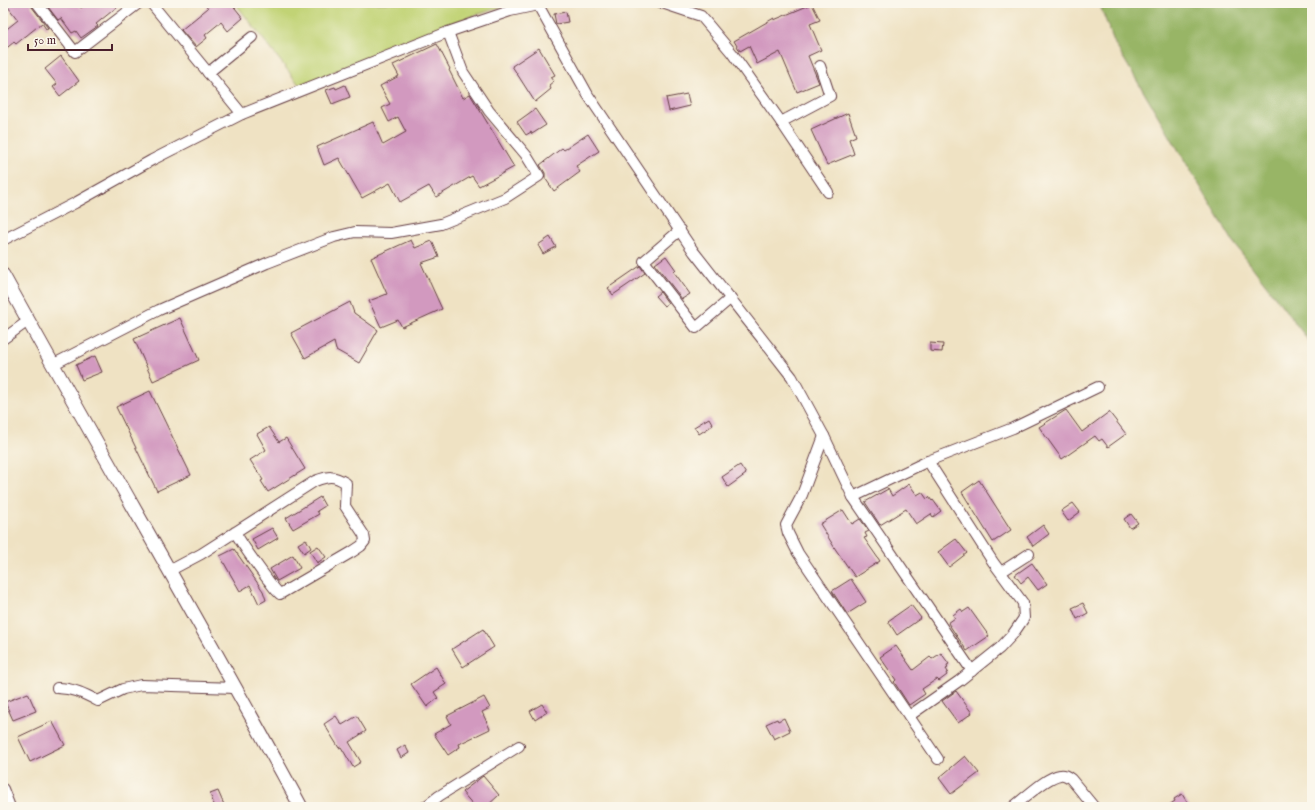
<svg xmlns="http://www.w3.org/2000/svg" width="1315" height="810" font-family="'IM FELL English',serif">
	<rect width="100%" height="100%" fill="#fbf7ec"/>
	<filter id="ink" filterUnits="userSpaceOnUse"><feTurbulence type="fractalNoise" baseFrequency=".025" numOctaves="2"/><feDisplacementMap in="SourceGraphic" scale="8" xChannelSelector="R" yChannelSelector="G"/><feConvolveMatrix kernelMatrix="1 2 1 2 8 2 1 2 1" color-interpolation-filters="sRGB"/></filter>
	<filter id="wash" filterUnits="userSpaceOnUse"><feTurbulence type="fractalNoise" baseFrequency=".012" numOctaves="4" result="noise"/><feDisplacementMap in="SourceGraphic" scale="16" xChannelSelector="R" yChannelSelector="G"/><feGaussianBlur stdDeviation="0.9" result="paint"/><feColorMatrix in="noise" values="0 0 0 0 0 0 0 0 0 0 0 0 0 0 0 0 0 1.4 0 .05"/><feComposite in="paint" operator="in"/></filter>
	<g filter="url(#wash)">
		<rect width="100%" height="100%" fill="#efe2c3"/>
		<!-- green -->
		<path fill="#c1d375" stroke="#867950" d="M235 3H519C443 21 372 56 300 86Z"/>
		<!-- forest -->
		<polygon fill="#98b566" stroke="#716a48" points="1099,3 1312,3 1312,345 1234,243 1115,44"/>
		<g id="blocks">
			<!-- building -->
			<g fill="#d299bf">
				<polygon points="5,3 31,3 32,7 48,28 46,29 42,23 16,44 14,42 3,51 3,32 18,20"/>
				<polygon points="45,3 77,3 81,8 87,3 122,3 96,24 98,26 81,38 76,31 72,33 61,18 58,20"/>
				<polygon points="204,3 231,3 243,18 228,31 221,22 205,35 207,38 196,47 181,30 208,8"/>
				<polygon points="812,4 820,20 810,24 821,50 808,56 819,83 797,92 780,52 757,64 749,46 740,51 734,41 774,18 774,20"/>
				<polygon points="566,12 568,22 556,24 554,14"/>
				<polygon points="437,44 450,69 449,70 463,98 470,94 514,167 479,186 472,176 436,197 429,186 400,202 390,183 362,198 339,158 324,165 317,147 373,122 383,145 406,132 398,117 389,122 382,108 390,104 380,86 399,76 393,65"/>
				<polygon points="539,48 555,75 551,77 554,81 549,85 551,89 535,102 512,66"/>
				<polygon points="61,56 79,81 60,96 53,87 57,84 45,69"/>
				<polygon points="345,85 350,97 332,104 326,90 335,87 336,89"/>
				<polygon points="687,94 690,106 669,111 666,98"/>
				<polygon points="535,109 546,125 532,134 531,132 526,135 517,122"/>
				<polygon points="848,113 856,136 849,139 854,154 827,165 811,130"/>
				<polygon points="588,134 599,151 576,166 580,172 554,191 545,178 545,173 540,165 562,148 564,150"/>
				<polygon points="550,237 556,247 543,254 538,245"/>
				<polygon points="411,240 415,248 432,241 439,257 421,263 442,309 402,327 398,320 381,327 369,301 387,294 371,258"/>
				<polygon points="666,256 676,270 674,272 690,294 682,299 655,264"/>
				<polygon points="640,266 645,273 613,295 608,288"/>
				<polygon points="660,292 668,303 664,306 655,296"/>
				<polygon points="350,302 354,313 378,330 359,363 336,350 334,342 305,358 291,333"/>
				<polygon points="180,318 199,360 153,381 134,339"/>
				<polygon points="930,343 943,344 942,352 930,351"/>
				<polygon points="95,356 102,372 82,380 76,365"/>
				<polygon points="150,391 191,475 157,491 116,407"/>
				<polygon points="1066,410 1082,432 1109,412 1126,434 1108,447 1102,439 1099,441 1095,436 1062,459 1039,427"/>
				<polygon points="709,418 713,425 699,434 694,427"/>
				<polygon points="269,427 279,442 286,438 305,469 268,492 261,481 263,480 250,460 266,450 257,434"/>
				<polygon points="740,465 746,474 728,487 722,477"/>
				<polygon points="979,480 1011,530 993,542 962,492"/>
				<polygon points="909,484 917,495 922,492 927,499 929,497 932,501 933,500 941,511 933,517 931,514 916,524 906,509 880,525 865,502 888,489 892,496"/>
				<polygon points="320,497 325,506 317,511 319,514 293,529 286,518"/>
				<polygon points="1073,503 1080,512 1068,521 1061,511"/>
				<polygon points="843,510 852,524 860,519 869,531 865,533 867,537 864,538 880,561 855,577 836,550 820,524"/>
				<polygon points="1131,514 1138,523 1130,528 1124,519"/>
				<polygon points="1043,525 1049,534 1033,546 1027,537"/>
				<polygon points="272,528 278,538 258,550 252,539"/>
				<polygon points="306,539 311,548 304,553 298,544"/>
				<polygon points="956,539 967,553 949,567 938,552"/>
				<polygon points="318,546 326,557 317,563 310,551"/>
				<polygon points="234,549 263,591 266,600 259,604 250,585 240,591 220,556"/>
				<polygon points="293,555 300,568 277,581 270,569"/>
				<polygon points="1032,563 1047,584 1038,590 1028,577 1021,583 1015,575"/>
				<polygon points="851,579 866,602 847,614 832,591"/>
				<polygon points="1083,603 1088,613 1077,619 1072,608"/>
				<polygon points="911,605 921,618 897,635 888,621"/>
				<polygon points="969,608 989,636 967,651 948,623 955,618 953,615 961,609 963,612"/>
				<polygon points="483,629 494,647 463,667 452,649"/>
				<polygon points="896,646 913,670 930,657 932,659 941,653 949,664 947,665 948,668 946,669 948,672 946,673 947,675 939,681 937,679 922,689 925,694 909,705 894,682 896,680 880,657"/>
				<polygon points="436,667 446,684 434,692 438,698 427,707 411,684"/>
				<polygon points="956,691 972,713 958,723 942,701"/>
				<polygon points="28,693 36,711 13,720 5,702"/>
				<polygon points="484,697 490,708 482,712 490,729 459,744 460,747 448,755 434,734 451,724 447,716"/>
				<polygon points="542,704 547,712 535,720 530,711"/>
				<polygon points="336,716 342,725 357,716 366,731 349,742 361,762 353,767 341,747 339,748 324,724"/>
				<polygon points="784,718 790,731 774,739 766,724 777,719 778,721"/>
				<polygon points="52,721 65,745 30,762 18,737"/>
				<polygon points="405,745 409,753 401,758 397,750"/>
				<polygon points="965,756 979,773 951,794 939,778"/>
				<polygon points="483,776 499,795 486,807 475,807 462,792"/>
				<polygon points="218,791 225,807 215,807 210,794"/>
				<polygon points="1182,794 1190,807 1166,807 1175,801 1174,799"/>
			</g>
		</g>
	</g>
	<g filter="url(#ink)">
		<use href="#blocks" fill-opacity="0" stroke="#633c42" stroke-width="1"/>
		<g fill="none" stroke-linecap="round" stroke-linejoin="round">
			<!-- minor casing -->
			<g stroke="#633c42" stroke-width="12">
				<g id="minor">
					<polyline points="37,3 75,52 139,3"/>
					<polyline points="151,3 242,114"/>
					<polyline points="662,3 701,16 732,53 781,122 830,96 820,66"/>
					<polyline points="538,5 588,95 694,252 792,377 824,436 853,497 972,671"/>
					<polyline points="208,73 252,37"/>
					<polyline points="781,122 828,192"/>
					<polyline points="680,230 644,261 696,328 731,298"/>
					<polyline points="3,240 75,203 152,160 242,114 448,32 510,11 538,5 537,5 540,3"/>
					<polyline points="3,339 28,321"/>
					<polyline points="52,365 159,310 267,263 334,237 355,232 391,233 441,224 505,198 539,176 526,155 489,111 463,72 448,32"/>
					<polyline points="824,436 802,495 786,525 788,533 798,553 938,759"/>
					<polyline points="853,497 928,461 1013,428 1098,387"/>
					<path d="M169 571 201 554 315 481C329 476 333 475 346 483L345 506 364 535 365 541 361 546 352 552 280 594C275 590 272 585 268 580 256 564 245 549 235 532"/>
					<polyline points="1001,572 1029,554"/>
					<path d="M57 688C73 688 85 694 98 701L123 689 141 685 236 688"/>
					<polyline points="909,716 959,681 1000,648 1013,634 1024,618 1023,603 993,562 928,461"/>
					<polyline points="3,789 10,807"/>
					<polyline points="425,807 439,796 519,746"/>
					<path d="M1013 807C1025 798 1046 777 1060 775 1064 774 1067 776 1071 779L1094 807"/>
				</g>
			</g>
			<!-- tertiary casing -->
			<g stroke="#633c42" stroke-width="15">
				<path id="tertiary" d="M3 275C101 453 204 628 301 807"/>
			</g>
			<!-- minor -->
			<use href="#minor" stroke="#fff" stroke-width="10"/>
			<!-- tertiary -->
			<use href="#tertiary" stroke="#fff" stroke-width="13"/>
		</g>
	</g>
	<!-- margin -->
	<rect width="1315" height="810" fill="none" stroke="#fbf7ec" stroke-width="16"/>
	<!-- scale -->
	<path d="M28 44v6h84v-6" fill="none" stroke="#4a1f2b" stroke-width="2"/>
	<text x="34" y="44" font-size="12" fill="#4a1f2b" stroke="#fbf7ec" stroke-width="3" paint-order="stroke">50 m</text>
</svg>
